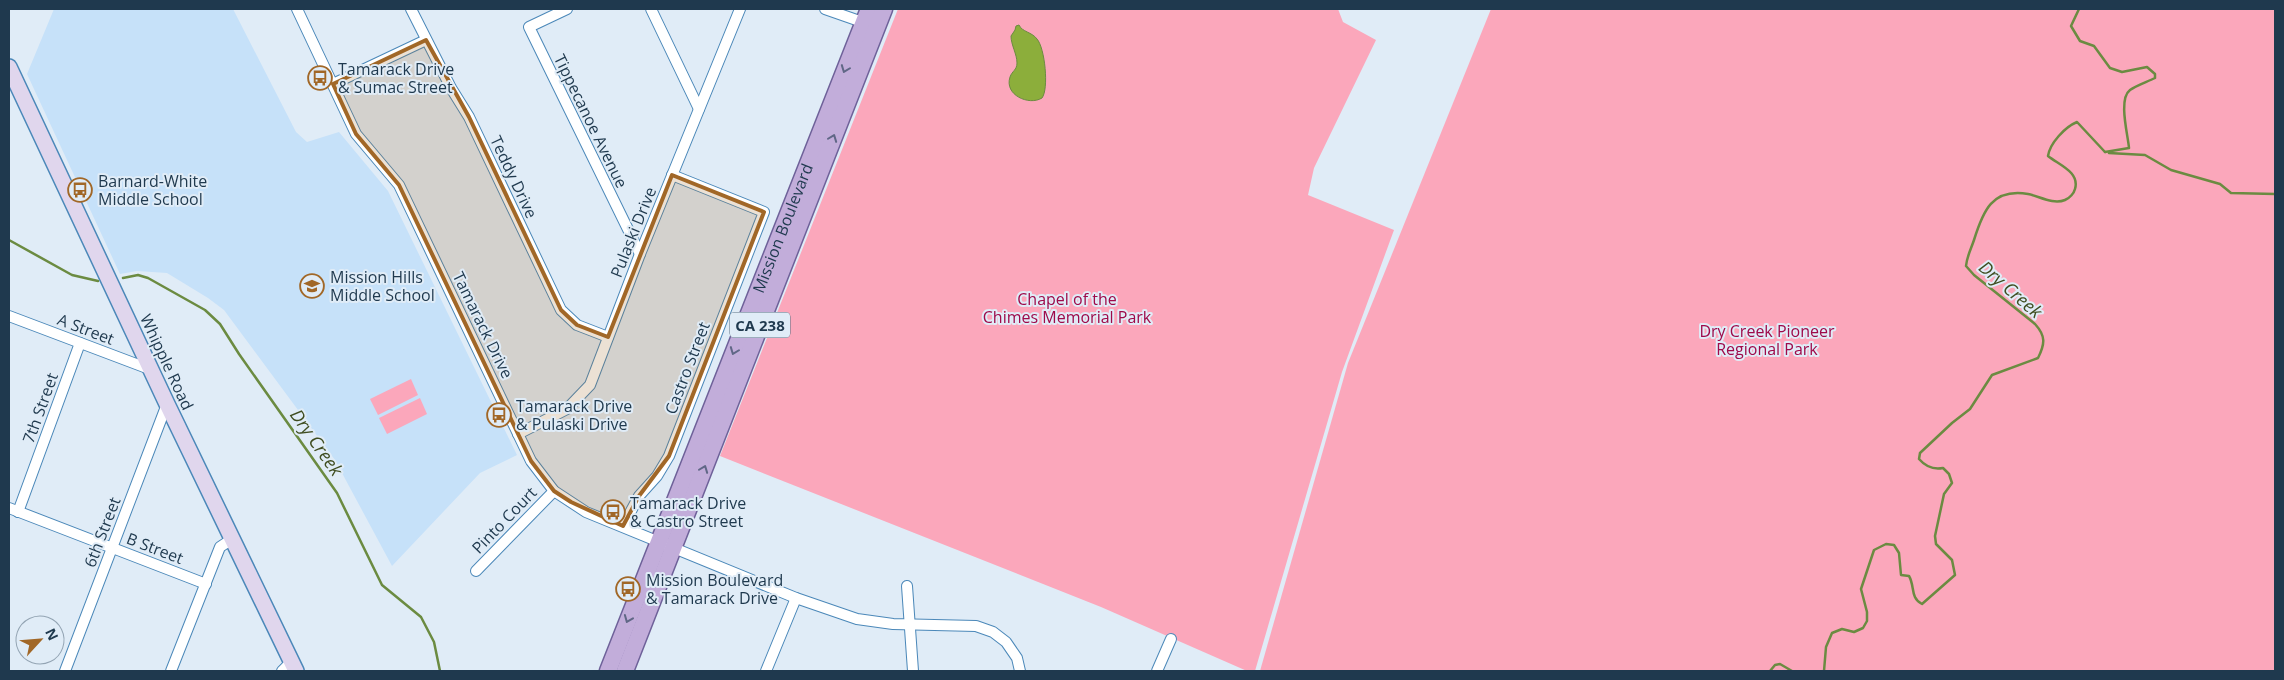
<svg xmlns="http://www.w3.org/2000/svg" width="2284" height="680" font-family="'Open Sans',sans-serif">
	<rect width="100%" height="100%" fill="#e0ecf7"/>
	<!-- built -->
	<polygon fill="#c6e1f9" points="54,9 233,9 296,132 307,142 339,132 388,191 517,455 480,473 392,566 335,460 224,310 208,298 167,273 137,271 120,274 27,74"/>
	<!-- green -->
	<g fill="#fba7bb">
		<polygon points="898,9 1338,9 1343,22 1376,40 1314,168 1308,195 1394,230 1342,372 1255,671 1247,671 1101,607 720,456"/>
		<polygon points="1491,9 2275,9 2275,671 1260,671 1348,363"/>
		<polygon points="411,379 418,395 378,415 370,399"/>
		<polygon points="420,398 427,414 387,434 379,418"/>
	</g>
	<!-- water -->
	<path fill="#8cae3b" stroke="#6b8b41" d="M1019 25C1022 32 1032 32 1037 39 1045 48 1049 89 1042 98 1029 106 1004 95 1010 77 1012 71 1017 70 1017 63 1017 54 1011 45 1011 36L1015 30 1016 26Z"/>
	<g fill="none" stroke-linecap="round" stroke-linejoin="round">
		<!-- stream -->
		<g stroke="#6b8b41" stroke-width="2.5">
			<path d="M2079 9 2071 26 2080 41 2094 46 2110 68 2122 72 2147 67 2155 74V78C2147 82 2137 85 2130 90 2118 99 2128 135 2129 148L2105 152"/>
			<polyline points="2109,153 2145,155 2171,170 2220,184 2231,193 2275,194"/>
			<polyline points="9,240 72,275 98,281"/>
			<polyline points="123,278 138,275 148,278 205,310 220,324 239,354 337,493 382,585 421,617 434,642 440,671"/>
			<polyline points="1770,671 1775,665 1780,664 1792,671"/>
			<path d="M1824 671 1826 647 1832 633 1842 629 1854 632 1863 628 1867 621V612L1861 589 1874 550 1886 544 1894 545 1899 553 1901 575 1909 576C1915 586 1910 598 1922 604L1955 575 1952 560 1936 544 1935 536 1944 494 1952 483 1949 474 1943 468C1933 470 1926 467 1919 459L1920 453 1952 423 1970 409 1992 375 2038 358C2045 344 2046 336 2035 324L1974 275 1966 266C1967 256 1971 249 1974 240 1983 211 1992 188 2028 194 2039 196 2053 205 2065 200 2070 198 2074 193 2075 189 2080 172 2059 165 2048 156 2050 143 2065 127 2077 122L2105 152"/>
		</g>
		<!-- street casing -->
		<g stroke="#4b88b9" stroke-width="12">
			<g id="street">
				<polyline points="297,9 356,134 399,185 531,461 554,491 586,512 796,598 857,619 893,624 976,626 993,632 1006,642 1017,658 1020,671"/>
				<polyline points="411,9 451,88 469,117 561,310 577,325 608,337"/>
				<polyline points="567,9 529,27 640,254"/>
				<polyline points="651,9 699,109"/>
				<polyline points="825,9 868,24"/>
				<polyline points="333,84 426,40"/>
				<polyline points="9,316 152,370"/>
				<polyline points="518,434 567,409 590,385 640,254 740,9"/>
				<polyline points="9,508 206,584"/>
				<polyline points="18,512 80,343"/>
				<polyline points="623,526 639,496 657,476 669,456 764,212 672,175"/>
				<polyline points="476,571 554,491"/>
				<polyline points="907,586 913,671"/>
				<polyline points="65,671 167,404"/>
				<polyline points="171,671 220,547 232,539"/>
				<polyline points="282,671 292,661"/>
				<polyline points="766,671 796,598"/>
				<polyline points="1157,671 1171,639"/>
			</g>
		</g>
		<!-- secondary casing -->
		<g stroke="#4b88b9" stroke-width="18">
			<polyline id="secondary" points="9,67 167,404 296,671"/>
		</g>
		<!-- primary casing -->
		<g stroke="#6e6199" stroke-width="19">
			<g id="primary">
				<path id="s1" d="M608 671 869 9"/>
				<polyline points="625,671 884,9"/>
			</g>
		</g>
		<!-- street -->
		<use href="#street" stroke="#fff" stroke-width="10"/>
		<!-- secondary -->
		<use href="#secondary" stroke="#e0d6ed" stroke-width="15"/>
		<!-- primary -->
		<use href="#primary" stroke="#c2adda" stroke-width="16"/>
	</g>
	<!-- one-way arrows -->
	<defs><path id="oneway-chevron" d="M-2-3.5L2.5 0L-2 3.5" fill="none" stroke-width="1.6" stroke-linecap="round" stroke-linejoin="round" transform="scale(1.25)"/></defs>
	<g stroke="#606786">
		<use href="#oneway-chevron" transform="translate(845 69) rotate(111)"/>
		<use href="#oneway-chevron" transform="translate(833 138) rotate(-69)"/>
		<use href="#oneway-chevron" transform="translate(734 351) rotate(111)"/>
		<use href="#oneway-chevron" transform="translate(704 469) rotate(-69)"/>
		<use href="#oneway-chevron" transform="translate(628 619) rotate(112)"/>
	</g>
	<!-- marked area -->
	<path fill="#a16727" fill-opacity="0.2" stroke="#a16727" stroke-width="4" stroke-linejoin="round" d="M426 40 469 117 561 310 577 325 608 337 672 175 764 212 669 456 639 496 623 526 571 502 554 491 531 461 399 185 356 134 333 84Z"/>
	<!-- icons -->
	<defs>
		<g id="bus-ring" transform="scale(1.25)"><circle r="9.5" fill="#e0ecf7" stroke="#a16727" stroke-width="1.5"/><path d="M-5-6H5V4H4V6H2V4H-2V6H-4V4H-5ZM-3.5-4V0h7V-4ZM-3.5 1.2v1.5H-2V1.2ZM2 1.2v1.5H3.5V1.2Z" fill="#a16727"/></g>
		<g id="school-ring" transform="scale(1.25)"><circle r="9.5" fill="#e0ecf7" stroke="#a16727" stroke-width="1.5"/><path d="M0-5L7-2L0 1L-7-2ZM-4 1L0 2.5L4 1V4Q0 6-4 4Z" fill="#a16727"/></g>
	</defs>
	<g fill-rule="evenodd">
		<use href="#bus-ring" x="320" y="78"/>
		<use href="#bus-ring" x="80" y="190"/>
		<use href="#school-ring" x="312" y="286"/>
		<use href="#bus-ring" x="499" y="415"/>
		<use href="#bus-ring" x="613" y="512"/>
		<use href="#bus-ring" x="628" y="589"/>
	</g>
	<g text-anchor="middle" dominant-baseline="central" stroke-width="4" stroke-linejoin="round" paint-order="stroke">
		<!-- shield labels -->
		<rect fill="#e0ecf7" stroke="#596f81" stroke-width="1" x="730" y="312.5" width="60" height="25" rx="4"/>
		<g font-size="15" font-weight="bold" fill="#1f394e">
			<text x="760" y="325">CA 238</text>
		</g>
		<!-- poi labels -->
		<g font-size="16" fill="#1f394e" stroke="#e0ecf7" text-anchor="start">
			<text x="338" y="69">Tamarack Drive<tspan x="338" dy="18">&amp; Sumac Street</tspan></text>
			<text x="98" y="181">Barnard-White<tspan x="98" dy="18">Middle School</tspan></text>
			<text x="330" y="277">Mission Hills<tspan x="330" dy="18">Middle School</tspan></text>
			<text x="516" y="406">Tamarack Drive<tspan x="516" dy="18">&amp; Pulaski Drive</tspan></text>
			<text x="630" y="503">Tamarack Drive<tspan x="630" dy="18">&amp; Castro Street</tspan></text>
			<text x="646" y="580">Mission Boulevard<tspan x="646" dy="18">&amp; Tamarack Drive</tspan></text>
		</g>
		<!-- street labels -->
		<g font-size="16" fill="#1f394e" stroke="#e0ecf7">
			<text transform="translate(591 121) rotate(64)">Tippecanoe Avenue</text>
			<text transform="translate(514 177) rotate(65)">Teddy Drive</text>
			<text stroke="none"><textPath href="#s1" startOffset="476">Mission Boulevard</textPath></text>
			<text transform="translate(633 232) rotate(-68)">Pulaski Drive</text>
			<text transform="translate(483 325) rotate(64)">Tamarack Drive</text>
			<text transform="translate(86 329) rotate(21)">A Street</text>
			<text transform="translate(167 362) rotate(65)">Whipple Road</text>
			<text transform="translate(687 368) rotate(-69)">Castro Street</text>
			<text transform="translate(40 408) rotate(-70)">7th Street</text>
			<text transform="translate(504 520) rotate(-46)">Pinto Court</text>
			<text transform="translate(102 532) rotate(-69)">6th Street</text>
			<text transform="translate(155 548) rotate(21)">B Street</text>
		</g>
		<!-- park labels -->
		<g font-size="16" fill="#9e0a4a" stroke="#e0ecf7">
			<text x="1067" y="299">Chapel of the<tspan x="1067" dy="18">Chimes Memorial Park</tspan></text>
			<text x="1767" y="331">Dry Creek Pioneer<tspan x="1767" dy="18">Regional Park</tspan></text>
		</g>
		<!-- water labels -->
		<g font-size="18" font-style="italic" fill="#3f4d20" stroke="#e0ecf7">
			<text transform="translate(2011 289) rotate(41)">Dry Creek</text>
			<text transform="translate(317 442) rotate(55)">Dry Creek</text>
		</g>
	</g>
	<!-- border -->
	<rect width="2284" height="680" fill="none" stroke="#1f394e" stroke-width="20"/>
	<!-- north arrow -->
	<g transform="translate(40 640) rotate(64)"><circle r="24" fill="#e0ecf7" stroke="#93a4b3"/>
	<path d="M0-4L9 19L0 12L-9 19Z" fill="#a16727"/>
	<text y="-8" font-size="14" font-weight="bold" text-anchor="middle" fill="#1f394e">N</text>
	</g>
</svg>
